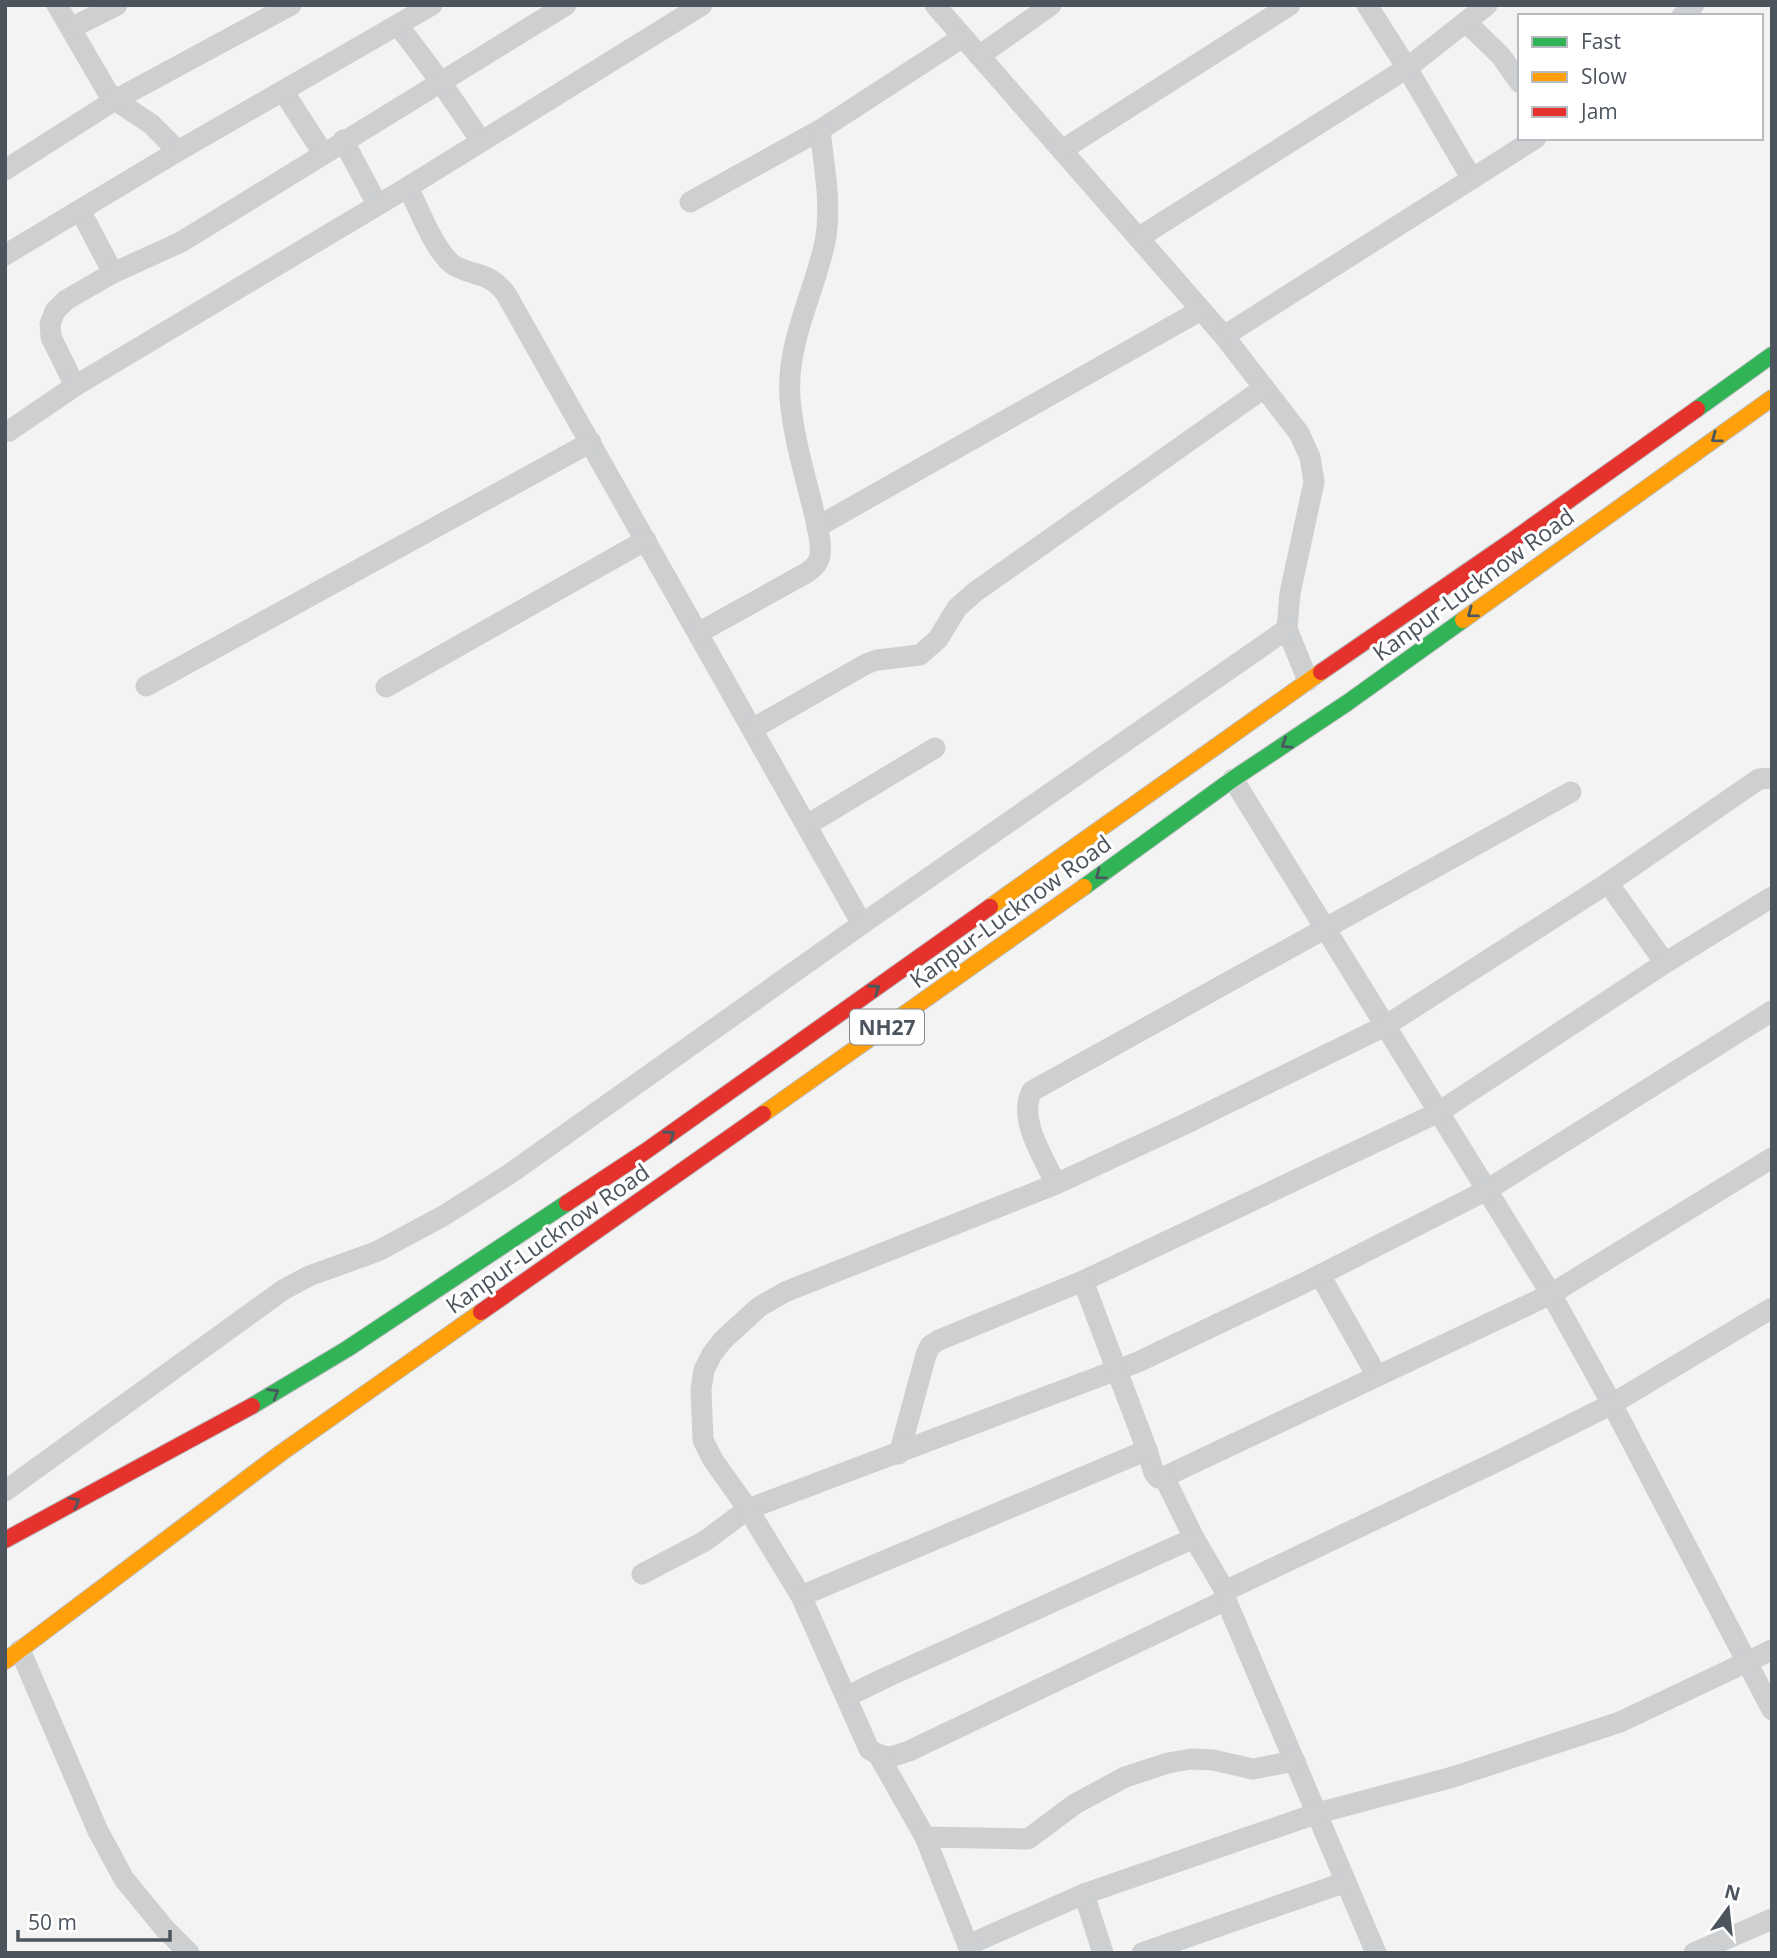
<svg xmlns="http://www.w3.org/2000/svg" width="1777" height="1958" font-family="'Open Sans',sans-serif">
	<rect width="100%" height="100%" fill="#f4f3f3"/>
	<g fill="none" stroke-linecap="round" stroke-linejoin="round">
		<!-- fast casing -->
		<g stroke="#babdc1" stroke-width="18">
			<g id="fast">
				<polyline points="1697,409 1772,355"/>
				<polyline points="1084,887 1233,779 1347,703 1463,620"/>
				<polyline points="252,1406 347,1349 567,1203"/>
			</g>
		</g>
		<!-- slow casing -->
		<g stroke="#babdc1" stroke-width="18">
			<g id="slow">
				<polyline points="1463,620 1772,398"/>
				<polyline points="990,907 1321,672"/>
				<polyline points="763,1114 1084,887"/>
				<polyline points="5,1661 281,1453 481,1312"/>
			</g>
		</g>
		<!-- jam casing -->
		<g stroke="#babdc1" stroke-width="18">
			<g id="jam">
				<polyline points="1321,672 1513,540 1697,409"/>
				<polyline points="567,1203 646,1151 990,907"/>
				<polyline points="481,1312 763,1114"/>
				<polyline points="5,1540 252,1406"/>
			</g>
		</g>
		<!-- street -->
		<g stroke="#cdcfd1" stroke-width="21">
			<polyline points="57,5 107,91 115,100 151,124 178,151"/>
			<polyline points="935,5 1224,336 1299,433 1310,457 1314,482 1290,593 1287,629 1308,681"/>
			<polyline points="1367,5 1407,68 1472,179"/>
			<polyline points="1682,16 1694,5"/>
			<polyline points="1467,23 1501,56 1520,83"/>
			<polyline points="398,25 440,81 481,141"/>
			<polyline points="71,28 117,5"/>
			<polyline points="979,56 1051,5"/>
			<polyline points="283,91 323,153"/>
			<polyline points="343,140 377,204"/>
			<polyline points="1062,150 1290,5"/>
			<polyline points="5,170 115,100 291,5"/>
			<path d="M408 187C418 207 436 255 455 266 476 277 490 272 506 294L862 924"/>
			<polyline points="690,202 820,130 963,37"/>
			<polyline points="80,210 113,273"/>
			<polyline points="1138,238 1407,68 1487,5"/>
			<polyline points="5,255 178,151 432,5"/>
			<polyline points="1224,336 1536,138"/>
			<polyline points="75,386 51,337 50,324 55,311 66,300 113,273 181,242 566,5"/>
			<polyline points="9,431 75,386 408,187 702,5"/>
			<polyline points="817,527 1201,310"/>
			<path d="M698 633 808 572C814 567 819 563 820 555 822 540 816 522 813 508 804 472 793 435 790 398 786 343 814 294 825 242 832 205 824 167 820 130"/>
			<polyline points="146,686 591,442"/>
			<polyline points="386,687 646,540"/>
			<polyline points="752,729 866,664 877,660 920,655 938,639 957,608 975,592 1264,388"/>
			<polyline points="1233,779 1551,1294 1612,1404 1772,1710"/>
			<polyline points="807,825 935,748"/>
			<polyline points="1608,883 1665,963"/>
			<path d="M1056 1184C1044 1158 1017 1119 1032 1091L1571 792"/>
			<polyline points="1320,1275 1377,1376"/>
			<polyline points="1147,1450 1154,1473 1158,1478 1164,1477 1551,1294 1772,1158"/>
			<polyline points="899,1454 926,1355 930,1346 939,1340 1083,1281 1439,1112 1665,963 1772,897"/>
			<polyline points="1164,1477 1194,1538 1225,1591 1502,1459 1612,1404 1772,1308"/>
			<polyline points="5,1491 283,1290 309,1276 378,1251 443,1216 511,1173 862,924 1287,629"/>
			<polyline points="642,1574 705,1541 748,1509 1138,1362 1304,1283 1487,1190 1772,1011"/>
			<path d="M1225 1591 1226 1600 909 1751C893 1757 884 1760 869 1749L801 1596 748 1509 713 1460 703 1440 701 1389 704 1370 712 1354 723 1340 759 1307 785 1292 1056 1184 1185 1124 1385 1026 1608 883 1759 779 1772 778"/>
			<polyline points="801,1596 1147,1450 1083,1281"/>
			<polyline points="1226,1600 1376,1953"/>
			<polyline points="20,1650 98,1831 124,1879 165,1929 189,1953"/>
			<polyline points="846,1697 887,1677 1194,1538"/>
			<polyline points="879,1756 925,1837"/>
			<polyline points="1084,1894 1103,1953"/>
			<polyline points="968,1945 1084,1894 1318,1813 1453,1777 1620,1722 1772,1650"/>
			<polyline points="971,1953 925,1837 1028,1839 1075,1804 1125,1777 1168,1763 1191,1759 1213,1760 1253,1769 1295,1761"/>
			<polyline points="1142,1953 1346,1882"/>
			<polyline points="1694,1953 1772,1919"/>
		</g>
		<!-- fast -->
		<use href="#fast" stroke="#30b455" stroke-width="16"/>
		<!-- slow -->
		<use href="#slow" stroke="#ff9f0a" stroke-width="16"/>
		<!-- jam -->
		<use href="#jam" stroke="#e5322d" stroke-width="16"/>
	</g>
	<!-- one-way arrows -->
	<defs><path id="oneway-chevron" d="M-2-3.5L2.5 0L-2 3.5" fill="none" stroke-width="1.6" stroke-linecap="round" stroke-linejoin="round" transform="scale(1.75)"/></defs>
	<g stroke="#4b595e">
		<use href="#oneway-chevron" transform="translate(1716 438) rotate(144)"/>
		<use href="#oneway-chevron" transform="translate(1472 613) rotate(144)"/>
		<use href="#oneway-chevron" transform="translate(1286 744) rotate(147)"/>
		<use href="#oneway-chevron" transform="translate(1100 875) rotate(144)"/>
		<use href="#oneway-chevron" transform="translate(875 989) rotate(-35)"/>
		<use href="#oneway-chevron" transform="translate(670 1135) rotate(-35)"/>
		<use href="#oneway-chevron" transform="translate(274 1393) rotate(-31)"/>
		<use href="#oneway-chevron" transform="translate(75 1502) rotate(-28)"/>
	</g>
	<g text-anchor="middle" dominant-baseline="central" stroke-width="6" stroke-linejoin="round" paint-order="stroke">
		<!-- shield labels -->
		<rect fill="#fff" stroke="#82878e" stroke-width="2" x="850" y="1009.5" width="74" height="35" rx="5"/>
		<g font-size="21" font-weight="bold" fill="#4c545e">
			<text x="887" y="1027">NH27</text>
		</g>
		<!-- street labels -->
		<g font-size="23" fill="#4c545e" stroke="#fff">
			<text transform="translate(1473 584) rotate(-36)">Kanpur-Lucknow Road</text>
			<text transform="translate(1010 911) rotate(-36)">Kanpur-Lucknow Road</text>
			<text transform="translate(547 1238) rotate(-35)">Kanpur-Lucknow Road</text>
		</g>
	</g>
	<!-- border -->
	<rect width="1777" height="1958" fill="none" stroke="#4c545e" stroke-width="14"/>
	<!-- legend -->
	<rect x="1518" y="14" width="245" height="126" fill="#ffffff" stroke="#b7bbbf" stroke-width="2"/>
	<rect x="1532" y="37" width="35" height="10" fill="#30b455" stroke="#b7bbbf" stroke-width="2"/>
	<text x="1581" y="49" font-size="21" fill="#4c545e">Fast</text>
	<rect x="1532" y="72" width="35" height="10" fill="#ff9f0a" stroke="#b7bbbf" stroke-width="2"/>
	<text x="1581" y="84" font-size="21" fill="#4c545e">Slow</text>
	<rect x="1532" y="107" width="35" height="10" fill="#e5322d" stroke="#b7bbbf" stroke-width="2"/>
	<text x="1581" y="119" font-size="21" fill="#4c545e">Jam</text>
	<!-- north arrow -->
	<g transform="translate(1728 1909) rotate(15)" stroke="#ffffff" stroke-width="5" paint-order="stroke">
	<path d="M0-5L12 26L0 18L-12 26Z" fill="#4c545e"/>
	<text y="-10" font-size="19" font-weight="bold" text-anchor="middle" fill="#4c545e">N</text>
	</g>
	<!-- scale -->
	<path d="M18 1930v10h152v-10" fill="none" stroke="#4c545e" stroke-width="3.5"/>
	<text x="28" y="1930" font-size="21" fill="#4c545e" stroke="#ffffff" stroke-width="5" paint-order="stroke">50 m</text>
</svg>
